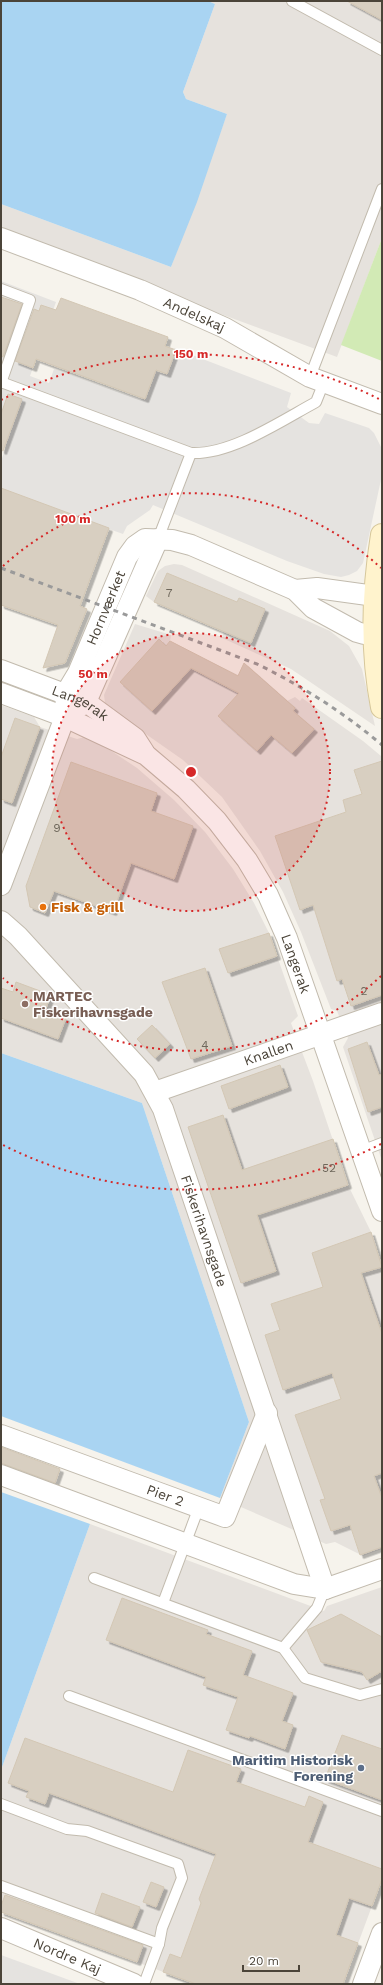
<svg xmlns="http://www.w3.org/2000/svg" width="383" height="1985" font-family="'Work Sans',sans-serif">
	<defs>
		<filter id="shadow"><feDropShadow dx="3.5" dy="3.5" stdDeviation="0" flood-color="#0004"/></filter>
	</defs>
	<rect width="100%" height="100%" fill="#f6f3ec"/>
	<!-- industrial -->
	<g fill="#e6e2dd">
		<polygon points="208,1 382,1 382,238 337,357 1,233 1,204 171,267 227,114 186,99 183,92 215,4"/>
		<polygon points="174,564 182,565 330,631 349,646 362,669 375,726 291,669 222,638 224,632 154,602 146,596 158,571 165,566"/>
		<polygon points="135,624 171,635 170,641 238,675 242,667 256,673 287,701 295,697 300,701 302,698 363,741 381,756 382,1161 343,1047 348,1038 337,1011 331,1009 301,932 283,892 260,851 222,797 183,760 110,709 105,703 104,695"/>
		<polygon points="1,705 34,717 40,727 77,739 89,736 137,768 174,800 205,832 233,869 254,903 269,933 298,1016 291,1023 313,1081 348,1185 371,1232 382,1265 382,1549 363,1556 335,1542 326,1544 220,1498 249,1422 142,1103 1,1053"/>
		<polygon points="90,1524 324,1611 327,1606 382,1587 382,1879 343,1984 196,1984 1,1912 1,1770"/>
	</g>
	<!-- green -->
	<polygon fill="#d2eab5" points="382,238 382,361 341,345"/>
	<!-- parking -->
	<g fill="#e5e3e0">
		<polygon points="1,281 56,302 30,376 49,383 54,369 141,400 151,370 164,374 174,348 291,393 287,407 309,423 319,424 325,413 369,428 374,433 381,447 382,475 363,563 357,571 349,575 341,577 324,574 287,561 153,505 150,510 127,526 123,534 1,490 1,461 6,447 1,445"/>
		<polygon points="1,1955 80,1984 1,1984"/>
	</g>
	<!-- water -->
	<g fill="#a9d4f2">
		<polygon points="1,1 208,1 215,4 183,92 186,99 227,114 197,202 171,267 1,204"/>
		<polygon points="1,1053 142,1103 249,1422 220,1498 1,1416"/>
		<polygon points="1,1492 90,1524 1,1770"/>
	</g>
	<!-- building -->
	<g fill="#d8cfc1" stroke="#d3c7b4" filter="url(#shadow)">
		<polygon points="347,1 382,1 382,20"/>
		<polygon points="1,297 22,304 3,357 1,356"/>
		<polygon points="61,298 168,337 165,346 176,350 167,374 156,370 145,399 36,359 33,368 15,361 34,309 39,311 41,305 56,310"/>
		<polygon points="8,394 22,399 3,451 1,450 1,414"/>
		<polygon points="1,488 109,528 80,606 87,609 65,663 43,668 58,625 1,605"/>
		<polygon points="167,573 237,602 239,598 265,609 251,643 154,602"/>
		<polygon points="159,639 166,646 170,641 238,676 244,663 295,708 293,711 314,729 292,753 271,735 257,751 218,716 239,693 191,668 152,711 120,682"/>
		<polygon points="15,718 40,727 12,803 1,799 1,757"/>
		<polygon points="382,761 382,995 351,1006 342,979 337,981 313,905 300,910 275,836 346,812 343,800 362,794 354,770"/>
		<polygon points="71,762 157,793 151,811 193,826 174,879 131,863 113,912 54,891 45,913 30,907 26,886"/>
		<polygon points="269,933 277,956 228,973 219,949"/>
		<polygon points="205,968 232,1046 191,1059 162,982"/>
		<polygon points="16,982 51,995 45,1011 66,1018 58,1039 1,1018 1,988 13,992"/>
		<polygon points="152,1025 170,1044 155,1058 137,1039"/>
		<polygon points="367,1042 379,1075 382,1074 382,1107 368,1112 348,1049"/>
		<polygon points="280,1065 288,1087 229,1109 221,1086"/>
		<polygon points="223,1115 242,1170 333,1139 348,1185 257,1215 276,1271 241,1283 188,1127"/>
		<polygon points="371,1232 382,1267 361,1273 382,1334 382,1473 374,1476 382,1498 382,1547 360,1555 350,1525 331,1531 320,1500 325,1499 295,1415 341,1399 332,1373 283,1390 265,1335 280,1330 271,1304 323,1287 312,1253"/>
		<polygon points="1,1447 60,1469 55,1483 1,1463"/>
		<polygon points="122,1598 208,1630 206,1634 252,1651 243,1675 293,1693 282,1721 293,1725 285,1749 250,1736 249,1738 226,1730 238,1697 203,1685 206,1677 106,1640"/>
		<polygon points="341,1614 382,1637 382,1671 367,1680 362,1672 321,1662 307,1630"/>
		<polygon points="342,1735 382,1749 382,1800 325,1779"/>
		<polygon points="25,1738 173,1792 188,1750 241,1769 236,1782 305,1807 309,1796 323,1802 308,1842 382,1869 382,1879 372,1906 349,1898 336,1935 358,1943 343,1984 196,1984 163,1972 170,1954 181,1958 201,1903 199,1899 216,1854 49,1793 45,1804 26,1797 29,1791 8,1783"/>
		<polygon points="151,1882 164,1887 156,1907 143,1902"/>
		<polygon points="102,1893 140,1907 132,1927 95,1913"/>
		<polygon points="5,1895 143,1945 137,1962 1,1912 1,1906"/>
	</g>
	<g fill="none" stroke-linecap="round" stroke-linejoin="round">
		<!-- lane casing -->
		<g stroke="#c2bbae" stroke-width="12">
			<g id="lane">
				<polyline points="292,1 382,50"/>
				<polyline points="1,289 30,300 1,383"/>
				<polyline points="310,377 382,189"/>
				<path d="M1 382 191 453C231 455 281 421 316 402L324 382"/>
				<polyline points="158,539 191,453"/>
				<polyline points="361,1151 382,1143"/>
				<polyline points="94,1578 283,1648 305,1678 360,1695 382,1689"/>
				<polyline points="163,1603 199,1507"/>
				<polyline points="283,1648 317,1608 325,1589"/>
				<polyline points="69,1696 382,1811"/>
				<polyline points="1,1804 67,1829 87,1831 178,1864 182,1878 162,1928 159,1944 144,1984"/>
				<polyline points="1,1886 159,1944"/>
			</g>
		</g>
		<!-- street casing -->
		<g stroke="#c2bbae" stroke-width="22">
			<g id="street">
				<path id="s1" d="M1 238 140 290 225 328 310 377 382 404"/>
				<polyline points="295,590 317,588 375,596 382,602"/>
				<path id="s2" d="M1 670 86 702 135 738 144 752"/>
				<path id="s3" d="M1 693 65 717 146 755 186 789 217 821 247 860 268 895 287 938 382 1211"/>
				<polyline points="65,717 86,702 158,539"/>
				<path id="s4" d="M1 885 65 717 66 693 78 673 127 557 135 546 145 539 172 540 191 545 295 590 313 608 357 632 364 634H375L382 628"/>
				<path id="s5" d="M1 921 18 936 144 1074 163 1109 325 1589"/>
				<path id="s6" d="M155 1092 382 1013"/>
				<path id="s7" d="M1 1435 225 1517 267 1413"/>
				<polyline points="1,1475 294,1584 325,1589 382,1569"/>
				<path id="s8" d="M1 1928 134 1984"/>
				<polyline points="363,1984 382,1933"/>
			</g>
		</g>
		<!-- secondary casing -->
		<g stroke="#d6c79b" stroke-width="24">
			<path id="secondary" d="M382 535C373 591 371 651 382 707"/>
		</g>
		<!-- lane -->
		<use href="#lane" stroke="#fff" stroke-width="10"/>
		<!-- street -->
		<use href="#street" stroke="#fff" stroke-width="20"/>
		<!-- secondary -->
		<use href="#secondary" stroke="#fff3cd" stroke-width="22"/>
		<!-- rail -->
		<path stroke="#9a9a9a" stroke-width="3" stroke-dasharray="5 5" stroke-linecap="butt" d="M1 568 257 664C302 686 343 712 382 745"/>
	</g>
	<!-- distance rings -->
	<circle cx="191" cy="772" r="139" fill="#d62828" fill-opacity=".12"/>
	<g fill="none" stroke="#d62828" stroke-width="2" stroke-dasharray="2 4">
		<circle cx="191" cy="772" r="139"/>
		<path d="M381 976A279 279 0 0 1 3 978M3 566A279 279 0 0 1 381 568"/>
		<path d="M381 1144A418 418 0 0 1 1 1144M1 400A418 418 0 0 1 381 400"/>
	</g>
	<!-- markers -->
	<circle fill="#e8710a" stroke="#fff" stroke-width="1.5" cx="43" cy="907" r="4"/>
	<circle fill="#8d6e63" stroke="#fff" stroke-width="1.5" cx="25" cy="1004" r="4"/>
	<circle fill="#5c6f8a" stroke="#fff" stroke-width="1.5" cx="361" cy="1768" r="4"/>
	<g text-anchor="middle" dominant-baseline="central" stroke-width="3" stroke-linejoin="round" paint-order="stroke">
		<!-- number labels -->
		<g font-size="12" fill="#6e675b">
			<text x="169" y="593">7</text>
			<text x="57" y="828">9</text>
			<text x="364" y="991">2</text>
			<text x="205" y="1045">4</text>
			<text x="329" y="1168">52</text>
		</g>
		<!-- street labels -->
		<g font-size="14" fill="#4b4439" stroke="#fff">
			<text stroke="none"><textPath href="#s1" startOffset="208">Andelskaj</textPath></text>
			<text stroke="none"><textPath href="#s4" startOffset="298">Hornværket</textPath></text>
			<text stroke="none"><textPath href="#s2" startOffset="86">Langerak</textPath></text>
			<text stroke="none"><textPath href="#s3" startOffset="419">Langerak</textPath></text>
			<text stroke="none"><textPath href="#s6" startOffset="120">Knallen</textPath></text>
			<text stroke="none"><textPath href="#s5" startOffset="378">Fiskerihavnsgade</textPath></text>
			<text stroke="none"><textPath href="#s7" startOffset="175">Pier 2</textPath></text>
			<text stroke="none"><textPath href="#s8" startOffset="72">Nordre Kaj</textPath></text>
		</g>
		<!-- food labels -->
		<g font-size="14" font-weight="bold" fill="#c56008" stroke="#fff" text-anchor="start">
			<text x="51" y="907">Fisk &amp; grill</text>
		</g>
		<!-- education labels -->
		<g font-size="14" font-weight="bold" fill="#785e54" stroke="#fff" text-anchor="start">
			<text x="33" y="996">MARTEC<tspan x="33" dy="16">Fiskerihavnsgade</tspan></text>
		</g>
		<!-- service labels -->
		<g font-size="14" font-weight="bold" fill="#4e5e75" stroke="#fff" text-anchor="end">
			<text x="353" y="1760">Maritim Historisk<tspan x="353" dy="16">Forening</tspan></text>
		</g>
	</g>
	<circle cx="191" cy="772" r="6" fill="#d62828" stroke="#fff" stroke-width="2"/>
	<g font-size="12" text-anchor="middle" font-weight="bold" fill="#d62828" stroke="#fff" stroke-width="3" stroke-linejoin="round" paint-order="stroke">
		<text x="191" y="358">150 m</text>
		<text x="73" y="523">100 m</text>
		<text x="93" y="678">50 m</text>
	</g>
	<!-- border -->
	<rect width="383" height="1985" fill="none" stroke="#4b4439" stroke-width="4"/>
	<!-- scale -->
	<path d="M243 1965v6h56v-6" fill="none" stroke="#4b4439" stroke-width="2"/>
	<text x="249" y="1965" font-size="12" fill="#4b4439" stroke="#ffffff" stroke-width="3" paint-order="stroke">20 m</text>
</svg>
